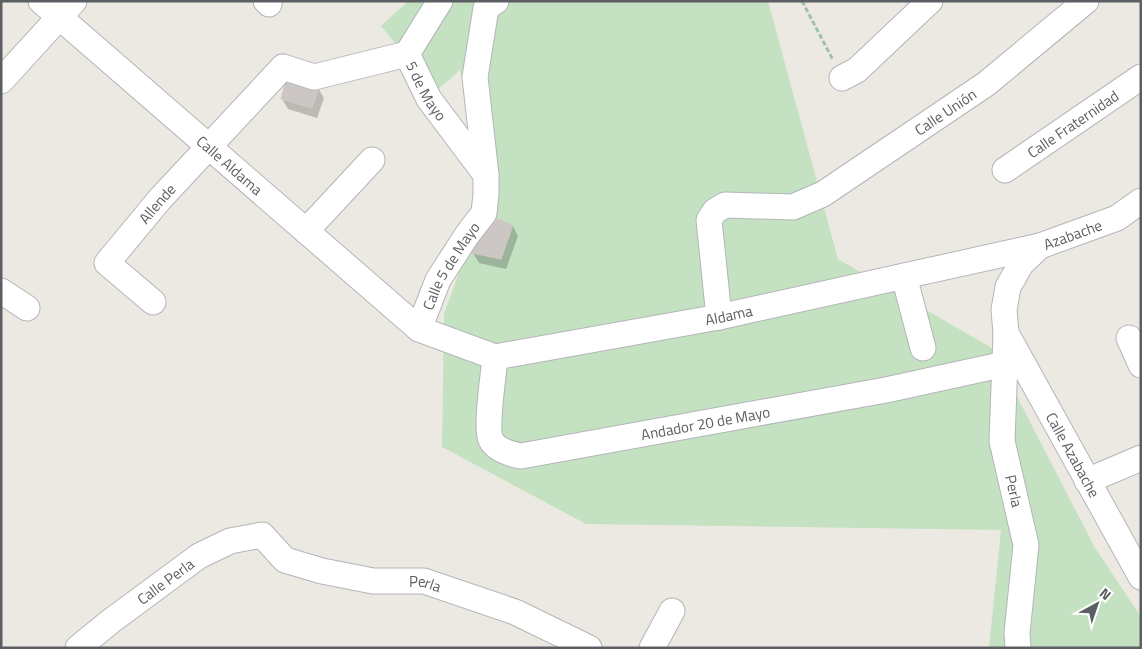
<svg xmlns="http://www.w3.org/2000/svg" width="1142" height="649" font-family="'Titillium Web',sans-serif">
	<rect width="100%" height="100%" fill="#ece9e2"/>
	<!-- green -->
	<polygon fill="#c4e2c1" points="408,1 768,1 838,259 992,348 1094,546 1141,617 1141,648 989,648 1001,530 586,524 442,447 444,314 490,187 460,70 435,92 381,26"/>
	<!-- shadow -->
	<g fill="#0003">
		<polygon points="318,88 324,98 317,118 288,109 282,99"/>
		<polygon points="513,226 518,236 506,269 479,263 473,253"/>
	</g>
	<!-- building -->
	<g fill="#ccc7c4" stroke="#d0cac1">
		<polygon points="287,75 319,87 312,108 281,99"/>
		<polygon points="487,215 513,225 501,259 472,253"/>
	</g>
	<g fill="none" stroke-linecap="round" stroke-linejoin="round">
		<!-- minor casing -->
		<g stroke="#b3b5b8" stroke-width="27">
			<g id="minor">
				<path id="s1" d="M41 1 419 329 495 357 719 317 1040 246"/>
				<polyline points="266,1 269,4"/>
				<path id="s2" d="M440 1 407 54 429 99 486 175"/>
				<polyline points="842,78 857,70 930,1"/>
				<polyline points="1,81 74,1"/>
				<path id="s3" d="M1005 170 1141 77"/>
				<polyline points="306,231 372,160"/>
				<polyline points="904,276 923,348"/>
				<polyline points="1,291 27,308"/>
				<path id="s4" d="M153 302 107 263 160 199 283 67 314 77 407 54"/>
				<path id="s5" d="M719 317 709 220 715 211 725 205 793 207 823 194 986 84 1086 1"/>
				<path id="s6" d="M419 329 438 280 467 235 484 213 486 194V175L475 77 486 8 496 1"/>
				<path id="s7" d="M1006 333 1141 577"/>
				<polyline points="1129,338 1141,365"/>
				<path id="s8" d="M495 357C494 373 485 428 491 440 496 450 511 454 521 456L886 390 1005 364"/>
				<polyline points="1087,481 1141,458"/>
				<path id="s9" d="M78 648 111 621 199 556 230 541 262 535 285 560 322 571 373 581H424L515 612 589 648"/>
				<polyline points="652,648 672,611"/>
				<path id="s10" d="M1018 648 1017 633 1026 545 1002 441 1006 333 1004 310 1008 287 1021 264 1040 246 1117 218 1141 201"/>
			</g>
		</g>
		<!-- path -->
		<polyline stroke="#9cc4a3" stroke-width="3" stroke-dasharray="5 2.5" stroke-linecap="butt" points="802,1 833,60"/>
		<!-- minor -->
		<use href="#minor" stroke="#fff" stroke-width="25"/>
	</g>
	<g text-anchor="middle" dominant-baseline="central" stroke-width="4.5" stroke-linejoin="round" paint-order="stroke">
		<!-- street labels -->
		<g font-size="15" fill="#5b5e62" stroke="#fff">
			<text stroke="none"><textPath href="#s2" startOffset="104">5 de Mayo</textPath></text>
			<text stroke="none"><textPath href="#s5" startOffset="368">Calle Unión</textPath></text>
			<text stroke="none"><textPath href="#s3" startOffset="82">Calle Fraternidad</textPath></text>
			<text stroke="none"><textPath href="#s1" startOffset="250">Calle Aldama</textPath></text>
			<text stroke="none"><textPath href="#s4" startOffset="138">Allende</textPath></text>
			<text stroke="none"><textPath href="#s10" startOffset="452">Azabache</textPath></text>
			<text stroke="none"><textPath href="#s6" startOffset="71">Calle 5 de Mayo</textPath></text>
			<text stroke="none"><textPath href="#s1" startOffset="819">Aldama</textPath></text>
			<text stroke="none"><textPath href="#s8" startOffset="306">Andador 20 de Mayo</textPath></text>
			<text stroke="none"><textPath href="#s7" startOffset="139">Calle Azabache</textPath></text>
			<text transform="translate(1014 491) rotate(77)">Perla</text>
			<text stroke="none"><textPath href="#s9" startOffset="110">Calle Perla</textPath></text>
			<text stroke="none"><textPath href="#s9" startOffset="396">Perla</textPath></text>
		</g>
	</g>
	<!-- border -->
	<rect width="1142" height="649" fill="none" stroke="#5b5e62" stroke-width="5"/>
	<!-- north arrow -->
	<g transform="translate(1097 604) rotate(40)" stroke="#ffffff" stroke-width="4" paint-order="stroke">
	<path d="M0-4L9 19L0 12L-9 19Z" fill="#5b5e62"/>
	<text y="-8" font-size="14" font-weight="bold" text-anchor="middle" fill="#5b5e62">N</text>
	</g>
</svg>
